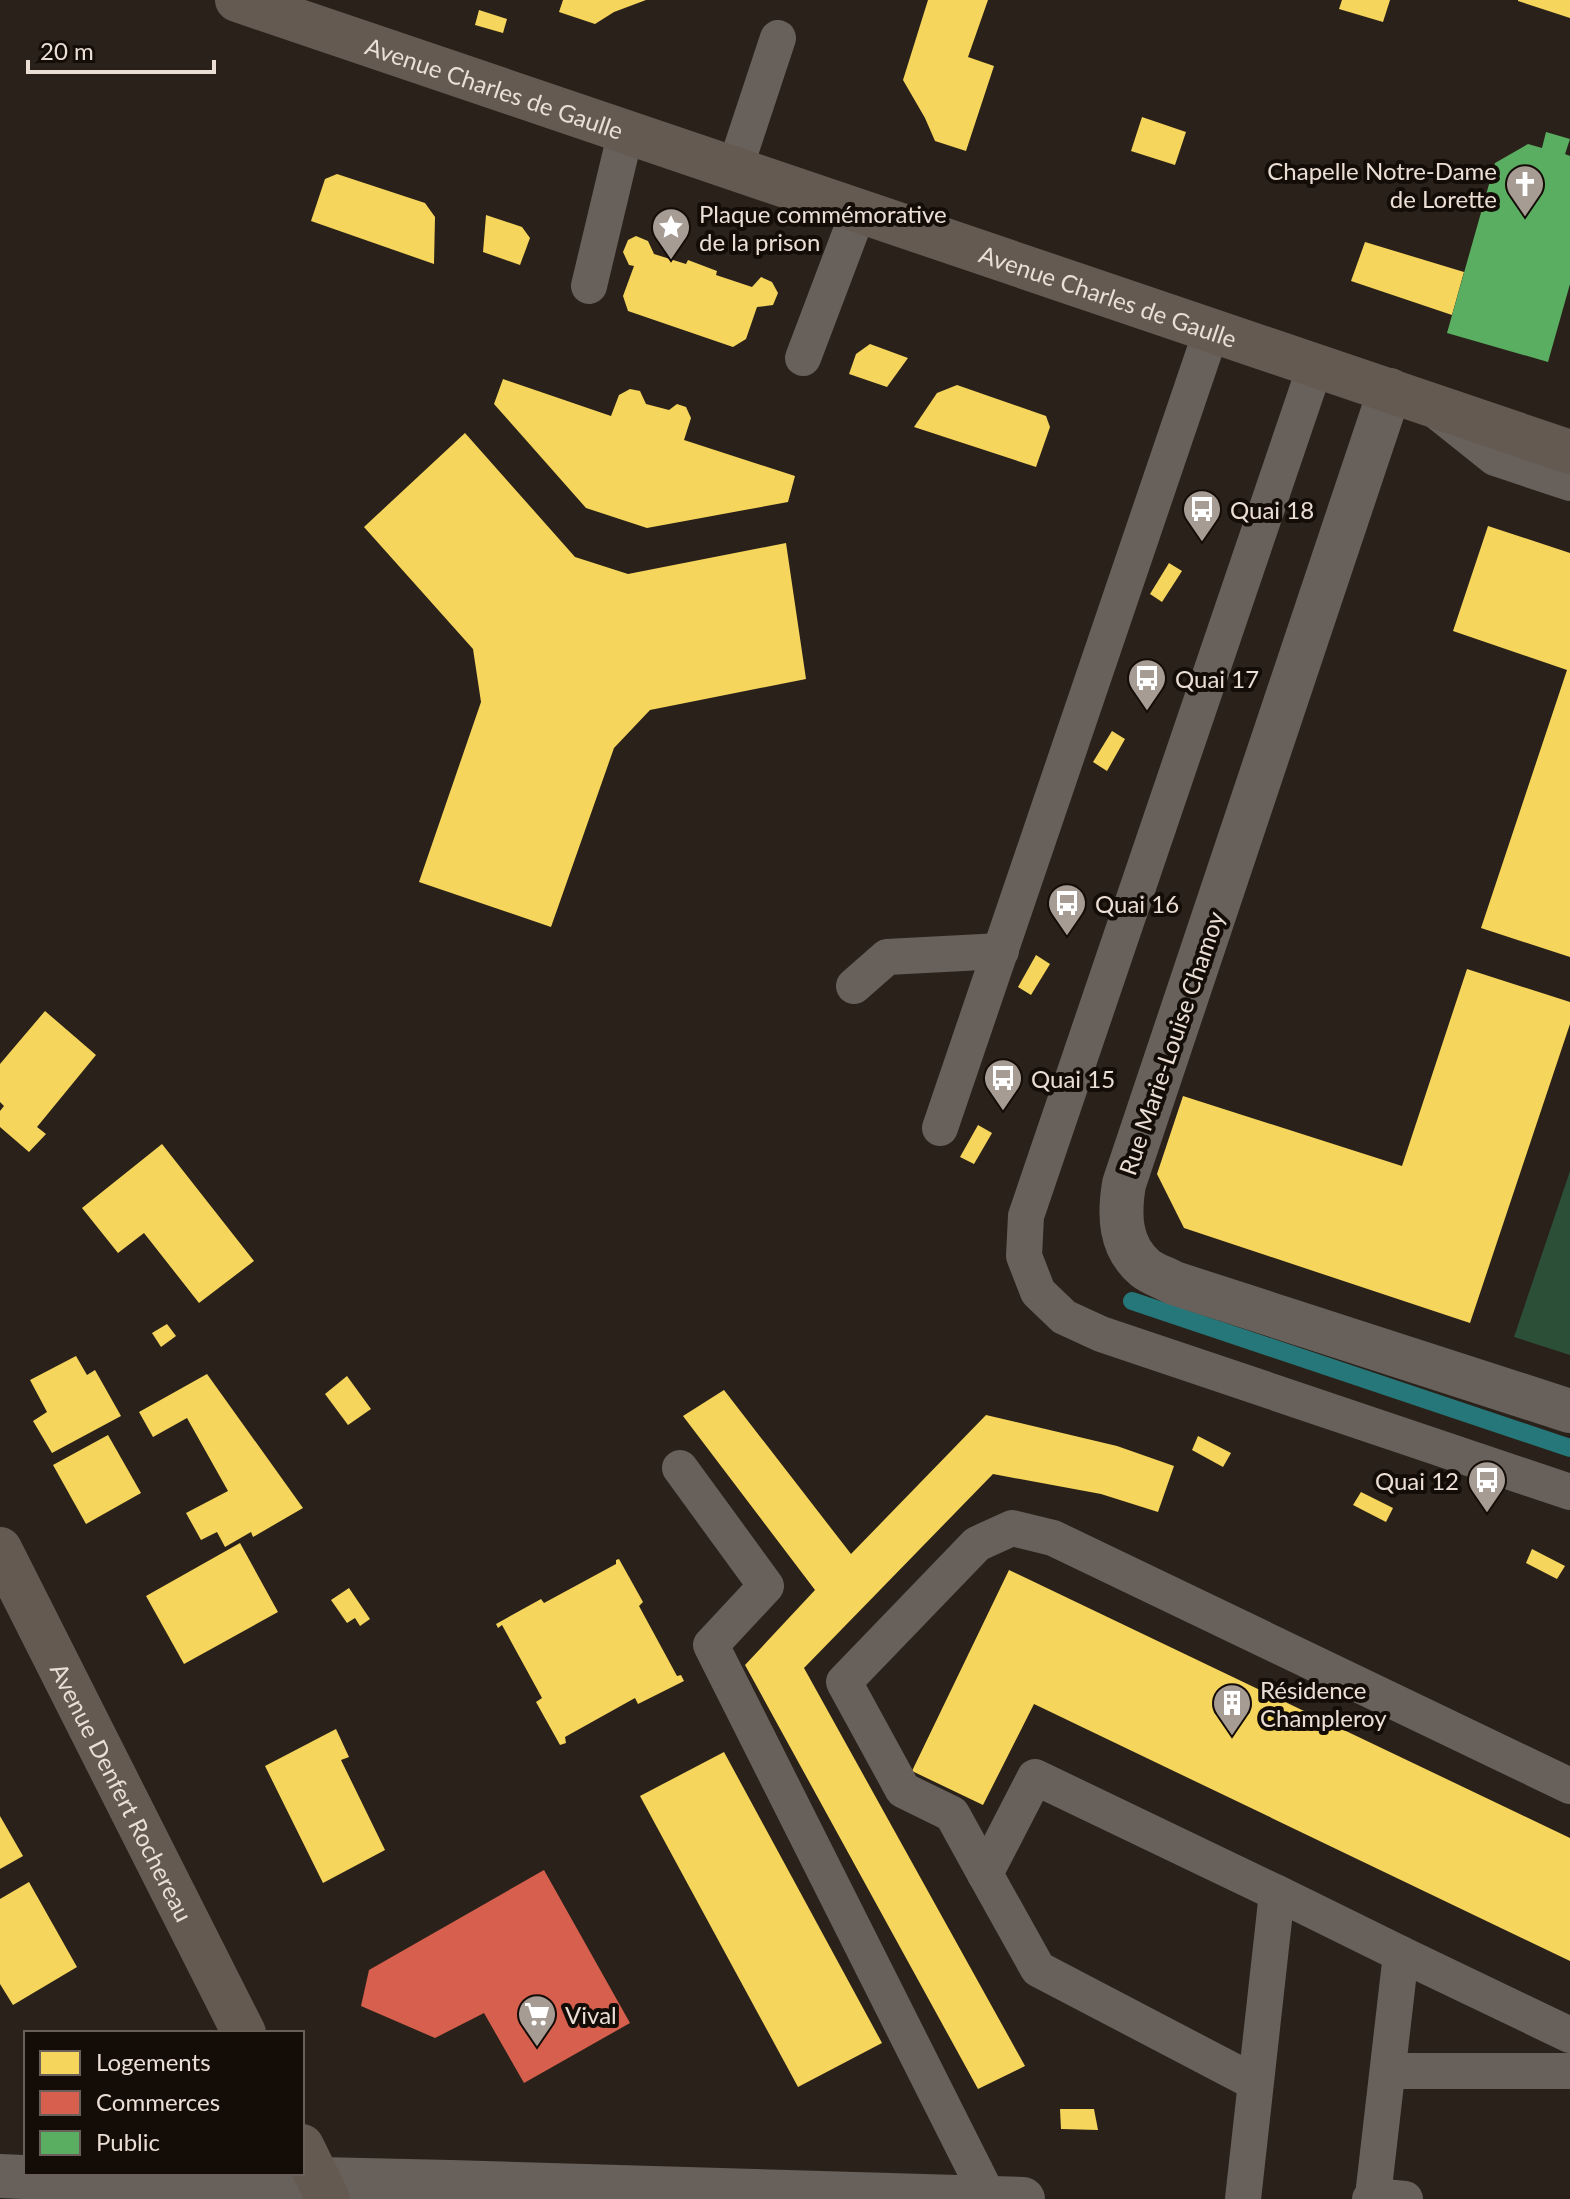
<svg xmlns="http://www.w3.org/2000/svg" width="1570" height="2199" font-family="Lato,sans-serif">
	<rect width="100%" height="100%" fill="#2a221a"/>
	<!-- green -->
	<polygon fill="#2c4f38" points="1570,1171 1570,1355 1514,1337"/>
	<!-- homes -->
	<g fill="#f6d55c">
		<polygon points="563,0 646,0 614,12 595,24 559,12"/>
		<polygon points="928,0 988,0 968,57 994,66 966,151 935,141 925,118 903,80"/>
		<polygon points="1342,0 1390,0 1383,22 1339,9"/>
		<polygon points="1518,0 1570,0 1570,18 1518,1"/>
		<polygon points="479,10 507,19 503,33 475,25"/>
		<polygon points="1142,117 1186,132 1175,165 1131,151"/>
		<polygon points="337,174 425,203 435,217 434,264 311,221 325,179"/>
		<polygon points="486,215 522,227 530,238 520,265 483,252"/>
		<polygon points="636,236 648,241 654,254 686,264 688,260 717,271 716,275 752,287 761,277 772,282 778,293 773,305 757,307 746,339 733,347 628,311 623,296 634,266 629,265 623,252 628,240"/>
		<polygon points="1365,242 1464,272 1452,315 1351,281"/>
		<polygon points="870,344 908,358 887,387 849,374 856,354"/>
		<polygon points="503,379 611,416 619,395 630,389 640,391 646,404 669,410 677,404 686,407 691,418 684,440 795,476 788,502 647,528 586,508 494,404"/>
		<polygon points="957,385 1046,416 1050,427 1036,467 914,427 937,393"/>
		<polygon points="465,433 575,557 628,574 786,543 806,679 650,710 614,748 551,927 419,882 481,702 473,649 364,527"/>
		<polygon points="1488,526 1570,553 1570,957 1481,928 1567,670 1453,631"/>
		<polygon points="1169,563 1182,571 1162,602 1150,594"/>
		<polygon points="1112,731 1125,739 1107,771 1093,762"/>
		<polygon points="1036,955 1050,964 1031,995 1018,987"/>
		<polygon points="1467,969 1570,1002 1570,1024 1470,1323 1184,1228 1157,1174 1183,1096 1402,1166"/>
		<polygon points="45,1011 96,1055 37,1127 46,1134 29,1152 0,1127 0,1111 4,1106 0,1102 0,1064"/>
		<polygon points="978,1125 992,1133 974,1164 960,1157"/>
		<polygon points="162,1144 254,1261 199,1303 144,1233 118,1253 82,1208"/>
		<polygon points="167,1324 176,1336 161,1347 152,1333"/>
		<polygon points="76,1356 87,1375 95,1370 121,1416 52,1453 33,1421 47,1412 30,1380"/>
		<polygon points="207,1374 303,1508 253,1537 251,1532 225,1547 217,1532 201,1540 186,1513 228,1491 187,1418 153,1437 139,1412"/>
		<polygon points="347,1376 371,1409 348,1425 325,1394"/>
		<polygon points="724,1390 851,1554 986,1415 1117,1446 1174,1466 1158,1512 1101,1494 993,1474 804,1668 1025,2066 978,2089 745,1665 815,1590 683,1416"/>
		<polygon points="108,1435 141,1493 86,1524 53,1465"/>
		<polygon points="1198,1436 1231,1453 1223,1467 1192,1450"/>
		<polygon points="1361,1492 1393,1508 1386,1522 1353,1505"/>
		<polygon points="240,1543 278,1612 184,1664 146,1596"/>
		<polygon points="1532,1549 1565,1566 1557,1579 1526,1563"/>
		<polygon points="619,1559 643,1602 639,1606 677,1676 681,1675 684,1681 638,1704 635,1698 565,1737 566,1743 560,1745 536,1702 542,1698 502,1625 498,1628 496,1624 541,1599 544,1603 616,1564 616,1560"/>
		<polygon points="1009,1570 1570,1838 1570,1961 1034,1704 983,1805 912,1771"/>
		<polygon points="349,1588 370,1619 360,1626 355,1618 347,1623 331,1600"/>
		<polygon points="336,1729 349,1757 341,1760 385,1850 323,1883 265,1766"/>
		<polygon points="724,1752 882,2043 798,2087 640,1796"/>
		<polygon points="0,1816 23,1856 0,1869"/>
		<polygon points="29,1882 77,1967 13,2005 0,1984 0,1899"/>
		<polygon points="1060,2109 1094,2109 1098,2130 1061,2129"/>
	</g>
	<!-- shops -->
	<polygon fill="#d6604d" points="544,1870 630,2023 524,2083 484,2013 435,2038 361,2006 369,1970"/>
	<!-- public -->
	<polygon fill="#5aae61" points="1546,132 1570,139 1565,154 1570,156 1570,284 1548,362 1447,333 1495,163 1528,144 1542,148"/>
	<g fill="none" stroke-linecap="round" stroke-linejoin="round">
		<!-- stream -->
		<polyline stroke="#25777a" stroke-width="18" points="1132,1301 1570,1448"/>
		<!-- lane -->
		<g stroke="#68615b" stroke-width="36">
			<polyline points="735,168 778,38"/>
			<polyline points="589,286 626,131"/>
			<polyline points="803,358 859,210"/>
			<polyline points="1316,364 1026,1216 1024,1256 1038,1292 1064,1317 1101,1334 1570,1492"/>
			<polyline points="1440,414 1495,458 1570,483"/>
			<polyline points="854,986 887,957 1001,951"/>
			<polyline points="940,1128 1212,329"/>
			<polyline points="680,1468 766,1586 711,1645 989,2198"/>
			<polyline points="985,1874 952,1814 903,1790 844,1682 977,1544 1012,1528 1053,1538 1570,1786"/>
			<polyline points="1277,1893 1401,1954 1373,2196"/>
			<polyline points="1401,1954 1570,2035"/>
			<polyline points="1388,2071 1570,2071"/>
			<polyline points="1243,2199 1277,1893 1035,1777 985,1874 1038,1969 1254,2082"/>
			<polyline points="1370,2199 1373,2196 1405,2199"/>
		</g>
		<!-- street -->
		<g stroke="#68615b" stroke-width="44">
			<path d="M1390 390 1124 1184C1119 1214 1119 1246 1145 1268 1152 1274 1165 1278 1174 1283L1570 1411"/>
			<polyline points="0,2176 157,2183 319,2179 451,2182 1023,2199"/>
		</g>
		<!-- secondary -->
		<g stroke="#645a52" stroke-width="44">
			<path id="s1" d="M237 0 1570 452"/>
			<path id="s2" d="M0 1549 244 2033"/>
			<polyline points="302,2146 328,2199"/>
		</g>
	</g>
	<!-- icons -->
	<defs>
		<g id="church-pin" transform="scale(2)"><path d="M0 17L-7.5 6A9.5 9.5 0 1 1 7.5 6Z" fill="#a79c94" stroke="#140c07"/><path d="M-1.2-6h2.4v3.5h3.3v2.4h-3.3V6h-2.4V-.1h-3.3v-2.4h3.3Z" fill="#fff"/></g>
		<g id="sight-pin" transform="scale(2)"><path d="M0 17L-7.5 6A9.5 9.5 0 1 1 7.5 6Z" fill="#a79c94" stroke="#140c07"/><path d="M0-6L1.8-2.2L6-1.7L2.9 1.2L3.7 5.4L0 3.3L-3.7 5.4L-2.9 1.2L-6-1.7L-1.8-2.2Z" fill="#fff"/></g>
		<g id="bus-pin" transform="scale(2)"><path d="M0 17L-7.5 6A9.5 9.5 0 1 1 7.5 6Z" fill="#a79c94" stroke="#140c07"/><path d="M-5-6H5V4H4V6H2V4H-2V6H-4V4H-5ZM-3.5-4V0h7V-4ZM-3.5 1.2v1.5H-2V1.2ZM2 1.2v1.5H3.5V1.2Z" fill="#fff"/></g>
		<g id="building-pin" transform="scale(2)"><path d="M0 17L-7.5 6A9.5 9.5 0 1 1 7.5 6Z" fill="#a79c94" stroke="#140c07"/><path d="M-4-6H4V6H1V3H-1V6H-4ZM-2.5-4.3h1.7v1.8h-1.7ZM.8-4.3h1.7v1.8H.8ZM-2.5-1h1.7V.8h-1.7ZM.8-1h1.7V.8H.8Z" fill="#fff"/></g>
		<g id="supermarket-pin" transform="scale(2)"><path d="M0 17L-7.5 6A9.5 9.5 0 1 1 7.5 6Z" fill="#a79c94" stroke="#140c07"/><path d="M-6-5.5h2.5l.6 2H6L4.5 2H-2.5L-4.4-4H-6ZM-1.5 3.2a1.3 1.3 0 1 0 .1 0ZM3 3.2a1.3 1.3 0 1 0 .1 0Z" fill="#fff"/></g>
	</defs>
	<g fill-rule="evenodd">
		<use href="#church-pin" x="1525" y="184"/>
		<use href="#sight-pin" x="671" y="227"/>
		<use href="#bus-pin" x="1202" y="509"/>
		<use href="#bus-pin" x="1147" y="678"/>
		<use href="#bus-pin" x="1067" y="903"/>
		<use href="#bus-pin" x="1003" y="1078"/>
		<use href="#bus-pin" x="1487" y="1480"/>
		<use href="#building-pin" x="1232" y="1703"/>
		<use href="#supermarket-pin" x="537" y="2014"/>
	</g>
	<g text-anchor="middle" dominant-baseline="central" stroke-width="8" stroke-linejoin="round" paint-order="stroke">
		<!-- street labels -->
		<g font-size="24" fill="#eaded5" stroke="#140c07">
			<text stroke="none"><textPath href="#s1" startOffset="272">Avenue Charles de Gaulle</textPath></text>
			<text stroke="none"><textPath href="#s1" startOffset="920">Avenue Charles de Gaulle</textPath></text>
			<text transform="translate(1171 1043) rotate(-71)">Rue Marie-Louise Chamoy</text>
			<text stroke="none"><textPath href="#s2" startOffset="272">Avenue Denfert Rochereau</textPath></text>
		</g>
		<!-- poi labels -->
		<g font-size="24" fill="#eaded5" stroke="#140c07" text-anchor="start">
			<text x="1497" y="170" text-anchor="end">Chapelle Notre-Dame<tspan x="1497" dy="28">de Lorette</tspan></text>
			<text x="699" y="213">Plaque commémorative<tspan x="699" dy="28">de la prison</tspan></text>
			<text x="1230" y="509">Quai 18</text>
			<text x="1175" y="678">Quai 17</text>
			<text x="1095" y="903">Quai 16</text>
			<text x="1031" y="1078">Quai 15</text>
			<text x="1459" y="1480" text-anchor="end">Quai 12</text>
			<text x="1260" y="1689">Résidence<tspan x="1260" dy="28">Champleroy</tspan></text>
			<text x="565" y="2014">Vival</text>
		</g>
	</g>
	<!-- legend -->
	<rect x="24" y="2031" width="280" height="144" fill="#140c07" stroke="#6a6059" stroke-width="2"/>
	<rect x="40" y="2051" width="40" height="24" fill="#f6d55c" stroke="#6a6059" stroke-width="2"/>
	<text x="96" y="2071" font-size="24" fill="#eaded5">Logements</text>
	<rect x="40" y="2091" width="40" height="24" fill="#d6604d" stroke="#6a6059" stroke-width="2"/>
	<text x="96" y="2111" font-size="24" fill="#eaded5">Commerces</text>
	<rect x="40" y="2131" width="40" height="24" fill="#5aae61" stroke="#6a6059" stroke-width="2"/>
	<text x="96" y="2151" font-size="24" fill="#eaded5">Public</text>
	<!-- scale -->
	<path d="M28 60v12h186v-12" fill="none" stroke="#eaded5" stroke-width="4"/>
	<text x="40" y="60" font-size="24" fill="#eaded5" stroke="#140c07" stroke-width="6" paint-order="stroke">20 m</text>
</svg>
